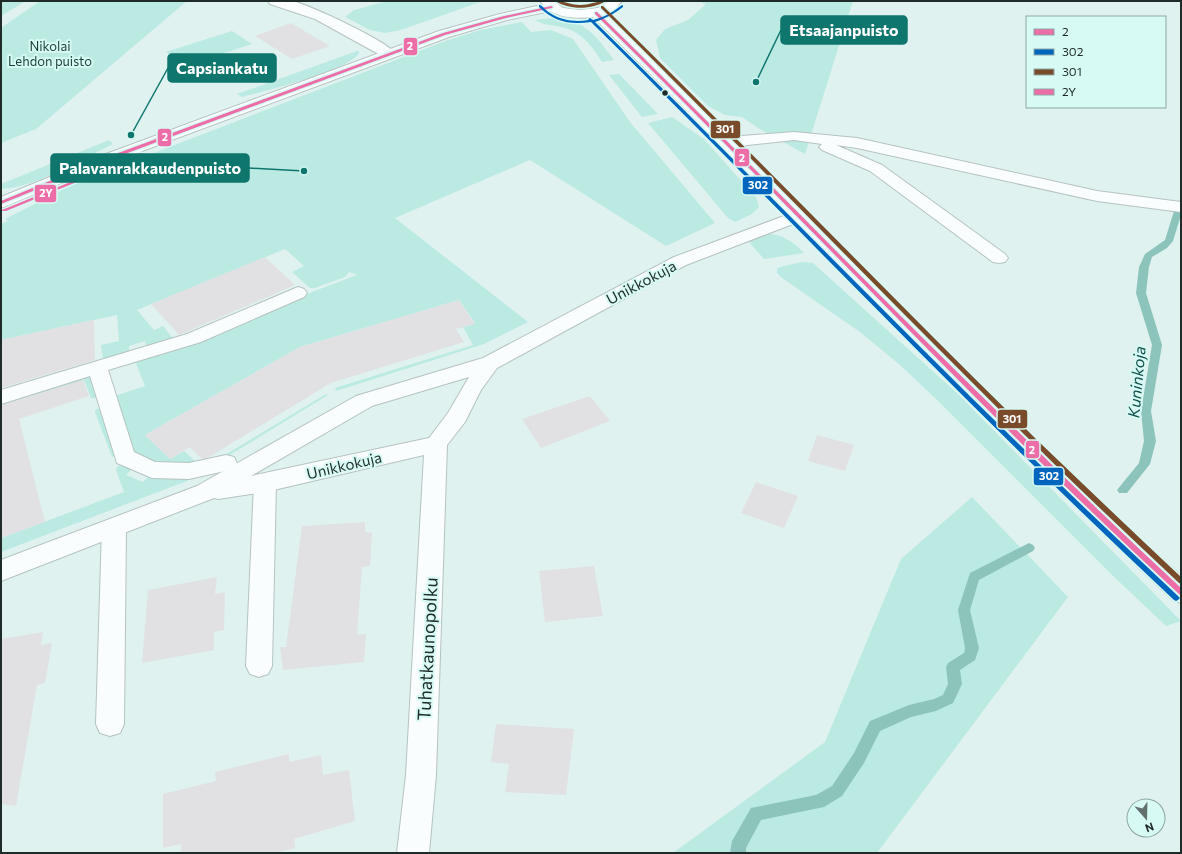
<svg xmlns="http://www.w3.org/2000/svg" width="1182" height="854" font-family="Commissioner,sans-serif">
	<rect width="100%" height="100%" fill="#dff2ef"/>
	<!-- green -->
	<g fill="#bbeae3">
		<polygon points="26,1 1,16 1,2"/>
		<polygon points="40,1 187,1 36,129 1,143 1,28"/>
		<polygon points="388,1 483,1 401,30 385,33 370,30 345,17 354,10"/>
		<polygon points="697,1 853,1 805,154 758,128 742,117 725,115 708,106 660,58 656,40 665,29 688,20 706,4"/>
		<path d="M553 18C586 20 596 36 614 60L602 62C590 43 579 29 556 26 549 25 541 24 535 20Z"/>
		<polygon points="522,22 531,32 551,30 573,39 630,122 715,223 666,246 530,160 395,218 528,322 484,344 336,391 335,388 473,345 463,327 475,323 459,300 300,347 145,435 170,459 184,451 197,463 162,466 136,454 132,450 115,396 145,386 135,361 181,349 312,292 357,275 349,272 345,277 315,288 310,288 292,272 304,266 285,249 137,310 154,330 163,326 174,340 147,348 145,341 129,346 129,353 103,359 101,345 119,341 117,315 1,340 1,224 8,221 5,219 76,183 448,40 481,30"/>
		<polygon points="232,31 252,44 184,66 166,52"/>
		<path d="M357 51H359L358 55C341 72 269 90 242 97L237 94Z"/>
		<polygon points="619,74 658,114 642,117 609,75"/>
		<polygon points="672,117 704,139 757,199 759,207 752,214 735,222 728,218 648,123"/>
		<path d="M109 140 113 144C80 160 37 187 1 189V184Z"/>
		<path d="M764 233C781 234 793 241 804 253L764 259 748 241Z"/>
		<polygon points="802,262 813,263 958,394 1181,621 1166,626 1110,573 935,398 900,365 860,332 782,278 777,273 777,269 780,267"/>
		<polygon points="92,375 98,398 91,398 84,380 1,407 1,401"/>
		<path d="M326 394 328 395 187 481 1 552V538L124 492 116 470 117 467C124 463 127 465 134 467L126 475 143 482 151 474 195 473Z"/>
		<polygon points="102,408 116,455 112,457 95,412 96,409"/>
		<polygon points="972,497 1068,597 877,853 673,853 825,742 901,559"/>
	</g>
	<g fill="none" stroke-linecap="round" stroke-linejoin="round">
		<!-- stream -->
		<g fill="#8cc4bc" fill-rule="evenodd">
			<polygon points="1178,208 1181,209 1181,215 1173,241 1167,248 1152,257 1149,267 1146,293 1162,345 1151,411 1156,441 1150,464 1127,493 1119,493 1117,490 1139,463 1144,441 1141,411 1152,345 1136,293 1139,267 1145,254 1165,240 1174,211"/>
			<polygon points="1029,543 1033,545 1035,548 1033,551 979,580 970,610 979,648 975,660 960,670 962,684 953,703 936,711 911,717 880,731 864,763 842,796 824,807 761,820 746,848 746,853 730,853 732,841 751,808 816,795 832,786 854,753 870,721 909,705 934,699 943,695 948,684 946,667 948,663 964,653 965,648 958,610 970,573"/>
		</g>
	</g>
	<!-- building -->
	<g fill="#e1e1e4">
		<polygon points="291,23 330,46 292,59 255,36"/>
		<polygon points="265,257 295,285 179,335 151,304"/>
		<polygon points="459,300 475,324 456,329 464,342 331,383 209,457 202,459 190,447 170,459 145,435 300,347"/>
		<polygon points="94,320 95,360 1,388 1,340"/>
		<polygon points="83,380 89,396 19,419 45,522 1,538 1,405"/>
		<polygon points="590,396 610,421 541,448 522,419"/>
		<polygon points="817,435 854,445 845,471 808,461"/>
		<polygon points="756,482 798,496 784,528 741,513"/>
		<polygon points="365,522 365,532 372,533 370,566 362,567 357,635 366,634 364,662 283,670 280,647 286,647 302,526"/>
		<polygon points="594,566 603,616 545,622 539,571"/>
		<polygon points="217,577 215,594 225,592 224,630 214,632 214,650 142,663 148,590"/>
		<polygon points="43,632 41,645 52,643 45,683 37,685 16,806 1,804 1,639"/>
		<polygon points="496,724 574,729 566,795 505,792 509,764 491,762"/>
		<polygon points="289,754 289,762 321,755 323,775 349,770 355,821 294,839 295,848 275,853 181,853 181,844 163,848 163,794 216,781 215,772"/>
	</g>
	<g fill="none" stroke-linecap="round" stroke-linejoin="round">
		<!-- service casing -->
		<g stroke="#b5c3c1" stroke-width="2">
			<g id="service">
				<polygon points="794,132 857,138 1097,191 1181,202 1181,212 1097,201 857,148 836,145 882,165 1005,254 1008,258 1005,262 999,263 993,262 870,171 822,150 819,147 822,144 794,140 729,147 724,145 721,142 724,139 729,137"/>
				<polygon points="298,287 304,289 307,293 304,297 201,342 108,370 134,452 155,462 189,463 226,455 234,457 237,463 234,469 189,479 152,478 117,463 90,376 1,404 1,390 187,334"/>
				<polygon points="265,475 273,477 276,483 272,666 268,674 259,677 250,674 246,666 254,483 257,477"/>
				<polygon points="114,519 122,522 126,528 124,724 120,733 110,736 100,733 96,724 102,528 106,522"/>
			</g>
		</g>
		<!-- minor casing -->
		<g stroke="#b5c3c1" stroke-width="2">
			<g id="minor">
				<path d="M268 1C276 1 285 0 292 1 310 5 387 41 396 54L394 57H384L315 19 270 4Z"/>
				<path d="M800 210 806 211 809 215 806 219 686 265 497 368 481 390 465 422 447 445 436 775 429 853H397L406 775 424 455 265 492 218 499 214 498 1 581V560L197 486 356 396 483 358 674 257ZM469 377 448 413 429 438 251 476 372 406Z"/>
			</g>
		</g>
		<!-- tertiary casing -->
		<g stroke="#b5c3c1" stroke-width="2">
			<polygon id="tertiary" points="551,3 557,7 556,10 507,20 449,37 118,160 1,208 1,197 106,154 439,31 500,14"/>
		</g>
		<!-- secondary casing -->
		<g stroke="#b5c3c1" stroke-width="2">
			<path id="secondary" d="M540 1H553L563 8 580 10 598 8 609 1H622L615 9 605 14C798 200 982 396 1181 576V603L1172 599C973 411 788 209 593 17 573 19 551 18 540 1Z"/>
		</g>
		<!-- service -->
		<use href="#service" fill="#fafdfd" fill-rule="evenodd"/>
		<!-- minor -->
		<use href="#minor" fill="#fafdfd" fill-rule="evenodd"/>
		<!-- tertiary -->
		<use href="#tertiary" fill="#fafdfd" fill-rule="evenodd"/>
		<!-- secondary -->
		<use href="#secondary" fill="#fafdfd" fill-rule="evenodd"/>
		<!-- bus-1 casing -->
		<g stroke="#d7faf4" stroke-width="3">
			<g id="bus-1">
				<polygon points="551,6 553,7 552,8 506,18 445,35 114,158 1,204 1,201 110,156 443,33 504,16"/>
				<path d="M595 12H597C744 156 887 305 1035 448 1083 496 1132 542 1181 588V595L1179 594C1128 547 1078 499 1029 451 884 306 741 158 595 14Z"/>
			</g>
		</g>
		<!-- bus-2 casing -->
		<g stroke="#d7faf4" stroke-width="3">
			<path id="bus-2" d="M540 5C544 7 546 11 550 13 562 21 576 22 589 20L588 19 590 18 593 20C600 18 606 16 612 12 616 10 619 6 623 5V7C614 14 606 18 595 22 741 165 883 312 1029 454 1078 502 1128 549 1178 596L1180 598 1178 600 1176 601 1174 600C1124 553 1074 505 1025 457 879 314 737 166 591 22 570 25 555 22 539 7V5Z"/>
		</g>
		<!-- bus-3 casing -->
		<g stroke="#d7faf4" stroke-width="3">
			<g id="bus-3">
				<path d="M555 1C564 1 572 5 580 5 589 5 597 1 606 1 592 10 569 10 555 1Z"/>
				<path d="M601 6H603C749 149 890 296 1036 439 1084 485 1132 531 1181 577V584L1179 583C1129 536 1079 489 1031 441 886 298 745 151 601 8Z"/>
			</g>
		</g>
		<!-- bus-4 casing -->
		<g stroke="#d7faf4" stroke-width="3">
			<polygon id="bus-4" points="141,153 145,154 6,211 2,211 2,210"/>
		</g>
		<!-- bus-1 -->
		<use href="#bus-1" fill="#ed6ea7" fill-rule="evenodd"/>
		<!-- bus-2 -->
		<use href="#bus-2" fill="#0065bd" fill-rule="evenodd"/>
		<!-- bus-3 -->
		<use href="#bus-3" fill="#7a4b2a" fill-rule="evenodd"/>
		<!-- bus-4 -->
		<use href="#bus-4" fill="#ed6ea7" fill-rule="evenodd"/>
	</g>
	<!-- markers -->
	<circle fill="#1e2b29" stroke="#d7faf4" stroke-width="1.5" cx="665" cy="93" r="3.5"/>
	<g text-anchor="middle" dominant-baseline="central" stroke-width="4" stroke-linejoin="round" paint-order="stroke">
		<!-- far-park labels -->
		<g font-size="13" fill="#1a3d38" stroke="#d7faf4">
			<text x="50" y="46">Nikolai<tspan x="50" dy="15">Lehdon puisto</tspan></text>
		</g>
		<!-- street labels -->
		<g font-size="15" fill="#1e2b29" stroke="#d7faf4">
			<text transform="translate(641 282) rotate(-28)">Unikkokuja</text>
			<text transform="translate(344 465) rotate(-13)">Unikkokuja</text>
		</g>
		<!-- water labels -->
		<g font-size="16" font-style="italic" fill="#12514a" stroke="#d7faf4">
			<text transform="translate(1136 382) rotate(-85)">Kuninkoja</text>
		</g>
		<!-- near-street labels -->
		<g font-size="18" fill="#1e2b29" stroke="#d7faf4">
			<text transform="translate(427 649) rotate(-87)">Tuhatkaunopolku</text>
		</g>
	</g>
	<!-- callouts -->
	<path fill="none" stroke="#0f766e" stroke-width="1.5" d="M756 82L781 30M131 135L168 68M304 171L249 168"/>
	<g fill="#0f766e" stroke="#d7faf4" stroke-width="1.5">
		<circle cx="756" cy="82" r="4"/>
		<circle cx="131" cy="135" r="4"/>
		<circle cx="304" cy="171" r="4"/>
	</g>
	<g fill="#0f766e" stroke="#0f766e" stroke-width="1.5">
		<rect x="781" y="16" width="126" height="28" rx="4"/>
		<rect x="168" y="54" width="108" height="28" rx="4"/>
		<rect x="51" y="154" width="198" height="28" rx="4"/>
	</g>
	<g font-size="16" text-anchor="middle" font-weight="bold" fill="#fff">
		<text x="844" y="36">Etsaajanpuisto</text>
		<text x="222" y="74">Capsiankatu</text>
		<text x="150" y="174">Palavanrakkaudenpuisto</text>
	</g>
	<g stroke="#d7faf4" stroke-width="1.5">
		<rect x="403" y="37" width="15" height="19" rx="4" fill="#ed6ea7"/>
		<rect x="710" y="120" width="31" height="19" rx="4" fill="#7a4b2a"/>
		<rect x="157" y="128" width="15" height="19" rx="4" fill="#ed6ea7"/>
		<rect x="734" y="148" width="16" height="19" rx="4" fill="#ed6ea7"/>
		<rect x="742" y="176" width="31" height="19" rx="4" fill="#0065bd"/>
		<rect x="34" y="184" width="23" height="19" rx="4" fill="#ed6ea7"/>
		<rect x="997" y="409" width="31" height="20" rx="4" fill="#7a4b2a"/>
		<rect x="1025" y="440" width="15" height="19" rx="4" fill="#ed6ea7"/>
		<rect x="1033" y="467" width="31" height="19" rx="4" fill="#0065bd"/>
	</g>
	<g font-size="11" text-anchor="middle" font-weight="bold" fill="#fff">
		<text x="410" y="50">2</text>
		<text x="725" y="133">301</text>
		<text x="165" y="141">2</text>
		<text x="742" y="162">2</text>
		<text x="758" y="189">302</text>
		<text x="46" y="197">2Y</text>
		<text x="1012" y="423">301</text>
		<text x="1032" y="454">2</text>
		<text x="1049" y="480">302</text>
	</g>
	<!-- border -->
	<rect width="1182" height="854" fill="none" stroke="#1e2b29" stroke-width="4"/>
	<!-- legend -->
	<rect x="1026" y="16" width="140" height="92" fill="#d7faf4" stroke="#8da7a3"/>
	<rect x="1034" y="29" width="20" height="6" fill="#ed6ea7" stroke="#8da7a3"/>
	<text x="1062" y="36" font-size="12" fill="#1e2b29">2</text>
	<rect x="1034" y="49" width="20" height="6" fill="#0065bd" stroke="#8da7a3"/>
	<text x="1062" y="56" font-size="12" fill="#1e2b29">302</text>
	<rect x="1034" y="69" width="20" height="6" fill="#7a4b2a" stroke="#8da7a3"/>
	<text x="1062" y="76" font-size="12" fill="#1e2b29">301</text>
	<rect x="1034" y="89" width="20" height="6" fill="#ed6ea7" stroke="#8da7a3"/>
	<text x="1062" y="96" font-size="12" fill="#1e2b29">2Y</text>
	<!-- north arrow -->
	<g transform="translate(1146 818) rotate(160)"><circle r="19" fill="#d7faf4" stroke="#8da7a3"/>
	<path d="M0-3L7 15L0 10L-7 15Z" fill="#62716e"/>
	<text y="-6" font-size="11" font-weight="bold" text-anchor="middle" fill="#1e2b29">N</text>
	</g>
</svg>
